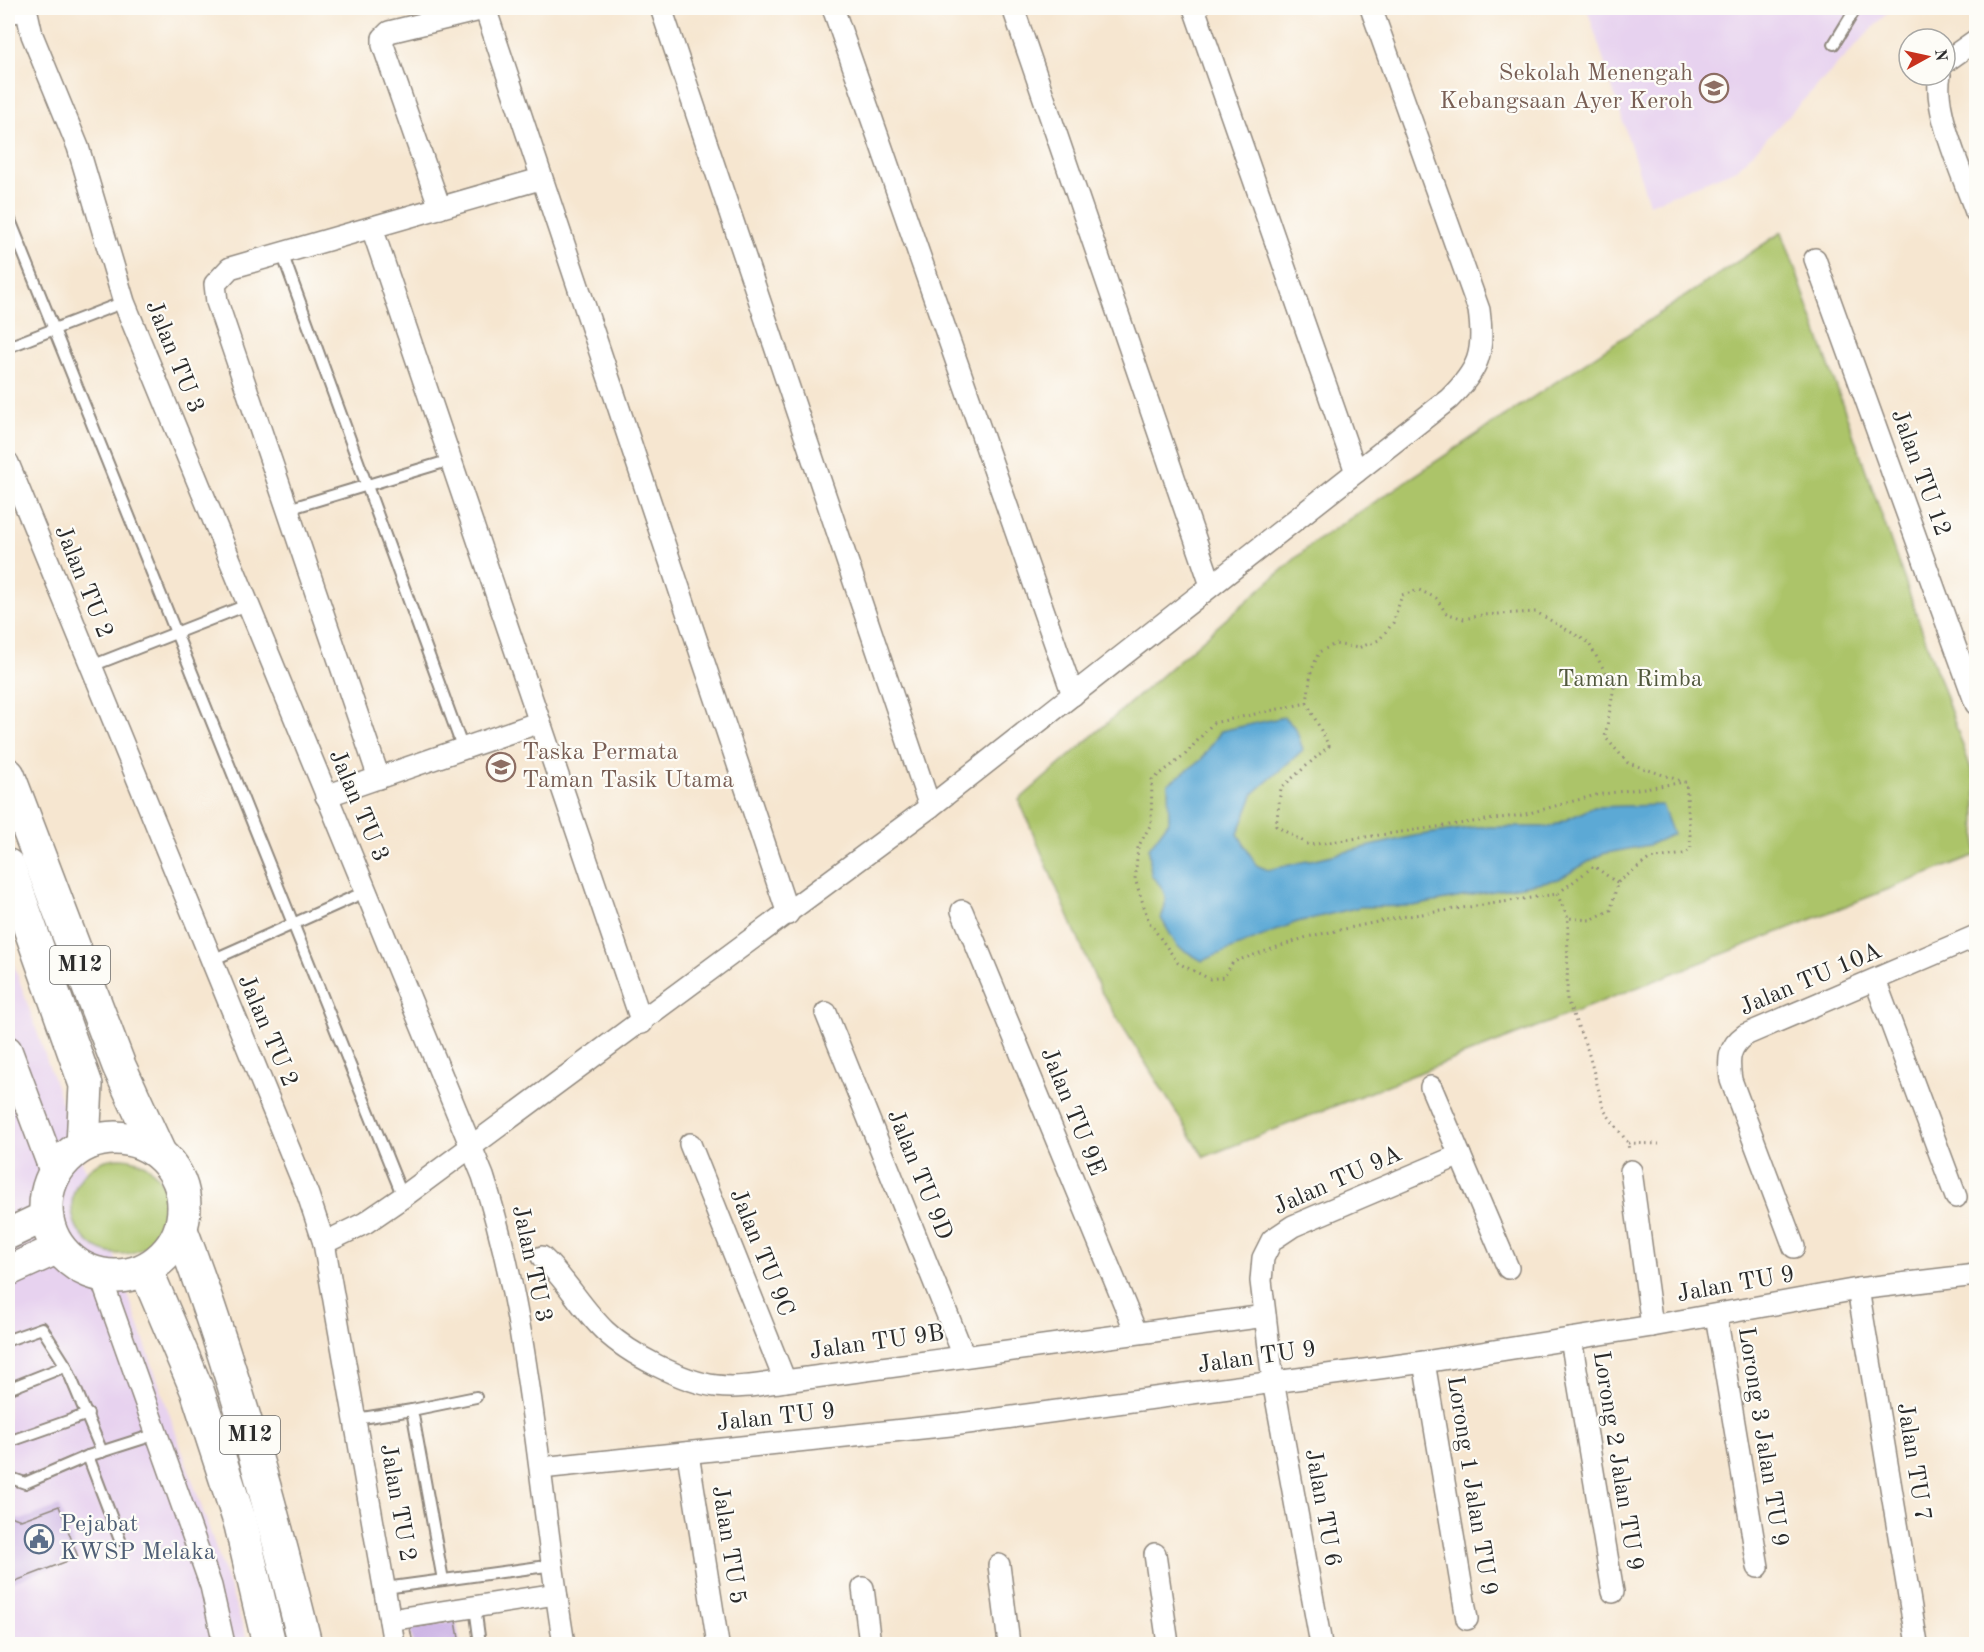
<svg xmlns="http://www.w3.org/2000/svg" width="1984" height="1652" font-family="'Old Standard TT',serif">
	<rect width="100%" height="100%" fill="#fdfcf7"/>
	<filter id="ink" filterUnits="userSpaceOnUse"><feTurbulence type="fractalNoise" baseFrequency=".0167" numOctaves="2"/><feDisplacementMap in="SourceGraphic" scale="12" xChannelSelector="R" yChannelSelector="G"/><feConvolveMatrix kernelMatrix="1 2 1 2 8 2 1 2 1" color-interpolation-filters="sRGB"/></filter>
	<filter id="wash" filterUnits="userSpaceOnUse"><feTurbulence type="fractalNoise" baseFrequency=".008" numOctaves="4" result="noise"/><feDisplacementMap in="SourceGraphic" scale="24" xChannelSelector="R" yChannelSelector="G"/><feGaussianBlur stdDeviation="1.35" result="paint"/><feColorMatrix in="noise" values="0 0 0 0 0 0 0 0 0 0 0 0 0 0 0 0 0 1.4 0 .05"/><feComposite in="paint" operator="in"/></filter>
	<g filter="url(#wash)">
		<rect width="100%" height="100%" fill="#f6e6d0"/>
		<!-- built -->
		<g fill="#e7d2ef">
			<polygon points="1587,8 1892,8 1737,169 1649,204"/>
			<polygon points="8,949 15,968 249,1644 8,1644"/>
		</g>
		<!-- green -->
		<g fill="#acc469" stroke="#6c784a" stroke-width="1.5">
			<polygon points="1782,232 1976,783 1976,855 1204,1157 1100,990 1019,800 1313,543"/>
			<circle cx="120" cy="1206" r="48"/>
		</g>
		<!-- water -->
		<path fill="#5ca9d5" stroke="#446a80" stroke-width="1.5" d="M1284 717 1296 729 1303 750 1254 793 1238 834 1256 865 1268 870 1414 836 1476 827H1550L1594 807 1662 805 1673 834 1649 845 1602 854 1559 879 1413 906 1360 907 1297 922 1202 961 1177 946 1161 918C1169 900 1166 888 1151 876L1149 848 1169 821 1168 784 1201 760 1221 731Z"/>
		<g id="blocks">
			<!-- building -->
			<g fill="#c5a8e2">
				<polygon points="59,1506 78,1557 8,1584 8,1515 21,1520"/>
				<polygon points="456,1621 460,1644 413,1644 410,1628"/>
			</g>
		</g>
	</g>
	<g filter="url(#ink)">
		<use href="#blocks" fill-opacity="0" stroke="#90887e" stroke-width="1.5"/>
		<g fill="none" stroke-linecap="round" stroke-linejoin="round">
			<!-- service casing -->
			<g stroke="#90887e" stroke-width="14">
				<g id="service">
					<polyline points="1834,44 1856,8"/>
					<polyline points="8,215 403,1197"/>
					<polyline points="282,253 463,749"/>
					<polyline points="8,347 124,302"/>
					<polyline points="288,509 451,460"/>
					<polyline points="89,667 247,605"/>
					<polyline points="210,961 367,891"/>
					<polyline points="8,1340 42,1328 66,1366 102,1452"/>
					<polyline points="8,1389 66,1366"/>
					<polyline points="356,1419 412,1410"/>
					<polyline points="8,1442 88,1414"/>
					<polyline points="88,1456 120,1540"/>
					<polyline points="8,1477 25,1483 88,1456 157,1434"/>
					<polyline points="443,1580 412,1410 476,1397"/>
					<polyline points="385,1588 554,1565"/>
					<polyline points="475,1607 480,1644"/>
				</g>
			</g>
			<!-- minor casing -->
			<g stroke="#90887e" stroke-width="24">
				<g id="minor">
					<path d="M26 8 32 35 78 147 124 302 483 1176C532 1328 538 1488 564 1644"/>
					<polyline points="485,8 788,914"/>
					<polyline points="661,8 930,807"/>
					<polyline points="833,8 1073,695"/>
					<polyline points="1013,8 1211,585"/>
					<polyline points="1194,8 1356,472"/>
					<polyline points="8,13 26,10"/>
					<polyline points="1945,62 1976,40"/>
					<path d="M1940 75C1932 109 1964 178 1976 212"/>
					<polyline points="440,208 383,45 383,38 389,32 488,8"/>
					<polyline points="372,228 642,1023"/>
					<polyline points="1815,259 1976,704"/>
					<polyline points="8,463 308,1195 324,1243 394,1644"/>
					<polyline points="379,778 217,302 215,284 230,268 540,179"/>
					<polyline points="326,796 540,722"/>
					<polyline points="962,911 1136,1332"/>
					<polyline points="1875,980 1956,1197"/>
					<polyline points="826,1013 964,1356"/>
					<polyline points="1431,1087 1508,1268"/>
					<polyline points="690,1144 785,1381"/>
					<polyline points="1631,1171 1652,1326"/>
					<path d="M324 1243 365 1223 403 1197 930 807 1449 399C1479 369 1485 353 1479 310L1371 8"/>
					<path d="M1794 1247 1731 1080C1728 1060 1728 1047 1745 1035L1976 936"/>
					<path d="M542 1257C566 1279 581 1308 605 1331 629 1354 683 1382 716 1386 739 1389 763 1384 785 1381L1265 1316"/>
					<polyline points="100,1275 211,1586 224,1644"/>
					<polyline points="1858,1289 1917,1644"/>
					<polyline points="1716,1315 1758,1567"/>
					<polyline points="1571,1339 1613,1592"/>
					<polyline points="1424,1362 1467,1619"/>
					<polyline points="688,1454 718,1644"/>
					<polyline points="541,1468 960,1424 1424,1362 1652,1326 1858,1289 1976,1275"/>
					<polyline points="1155,1554 1168,1644"/>
					<polyline points="999,1565 1009,1644"/>
					<polyline points="863,1588 870,1644"/>
					<polyline points="390,1620 556,1594"/>
					<polyline points="1321,1644 1273,1381 1261,1281 1263,1258 1272,1240 1293,1226 1460,1155"/>
				</g>
			</g>
			<!-- tertiary casing -->
			<g stroke="#90887e" stroke-width="30">
				<polyline id="tertiary" points="8,1050 54,1173"/>
			</g>
			<!-- secondary casing -->
			<g stroke="#90887e" stroke-width="33">
				<g id="secondary">
					<polyline points="8,1234 46,1216"/>
					<polyline points="8,1271 59,1248"/>
				</g>
			</g>
			<!-- primary casing -->
			<g stroke="#90887e" stroke-width="36">
				<g id="primary">
					<polyline points="8,775 119,1066 159,1153"/>
					<polyline points="8,866 86,1085 83,1145"/>
					<circle cx="115" cy="1207" r="69"/>
					<path d="M181 1230C232 1365 271 1504 305 1644"/>
					<polyline points="146,1270 197,1390 241,1525 269,1644"/>
				</g>
			</g>
			<!-- path -->
			<g stroke="#90887e" stroke-width="3" stroke-dasharray="1.5 4.5" stroke-linecap="butt">
				<polyline points="1307,703 1311,672 1319,652 1335,644 1358,648 1379,640 1393,623 1402,595 1419,590 1436,598 1446,613 1464,619 1482,615 1536,612 1588,642 1614,687 1605,737 1628,763 1684,782"/>
				<polyline points="1617,883 1594,866 1557,894 1401,917 1307,937 1233,962 1224,977 1210,979 1178,963 1149,922 1135,879 1138,847 1151,824 1152,780 1184,756 1213,723 1307,703 1329,746 1281,788 1276,826 1309,845 1522,815 1596,795 1686,782 1691,849 1684,854 1649,859 1617,883 1611,910 1590,920 1568,918 1567,1000 1588,1051 1604,1110 1628,1143 1629,1152"/>
				<polyline points="1557,894 1568,918"/>
				<polyline points="1628,1143 1659,1144"/>
			</g>
			<!-- service -->
			<use href="#service" stroke="#fff" stroke-width="10"/>
			<!-- minor -->
			<use href="#minor" stroke="#fff" stroke-width="21"/>
			<!-- tertiary -->
			<use href="#tertiary" stroke="#fff" stroke-width="27"/>
			<!-- secondary -->
			<use href="#secondary" stroke="#fff" stroke-width="30"/>
			<!-- primary -->
			<use href="#primary" stroke="#fff" stroke-width="33"/>
		</g>
	</g>
	<!-- icons -->
	<defs>
		<g id="school-ring" transform="scale(1.5)"><circle r="9.5" fill="#fdfcf7" stroke="#8d6e63" stroke-width="1.5"/><path d="M0-5L7-2L0 1L-7-2ZM-4 1L0 2.5L4 1V4Q0 6-4 4Z" fill="#8d6e63"/></g>
		<g id="civic-ring" transform="scale(1.5)"><circle r="9.5" fill="#fdfcf7" stroke="#5c6f8a" stroke-width="1.5"/><path d="M-.6-6.5H3V-4.5H.6V-3L4-1V1h2V6H-6V1h2V-1L-.6-3ZM-1.2 2.5V6h2.4V2.5Z" fill="#5c6f8a"/></g>
	</defs>
	<g fill-rule="evenodd">
		<use href="#school-ring" x="1714" y="88"/>
		<use href="#school-ring" x="501" y="767"/>
		<use href="#civic-ring" x="39" y="1539"/>
	</g>
	<g text-anchor="middle" dominant-baseline="central" stroke-width="4.5" stroke-linejoin="round" paint-order="stroke">
		<!-- shield labels -->
		<g fill="#fdfcf7" stroke="#6a6a68" stroke-width="1.5">
			<rect x="50" y="946" width="60" height="38" rx="4.5"/>
			<rect x="220" y="1416" width="60" height="38" rx="4.5"/>
		</g>
		<g font-size="22" font-weight="bold" fill="#2b2b2b">
			<text x="80" y="965">M12</text>
			<text x="250" y="1435">M12</text>
		</g>
		<!-- education labels -->
		<g font-size="24" fill="#785e54" stroke="#fdfcf7" text-anchor="end">
			<text x="1693" y="74">Sekolah Menengah<tspan x="1693" dy="28">Kebangsaan Ayer Keroh</tspan></text>
			<text x="522" y="753" text-anchor="start">Taska Permata<tspan x="522" dy="28">Taman Tasik Utama</tspan></text>
		</g>
		<!-- street labels -->
		<g font-size="24" fill="#2b2b2b" stroke="#fdfcf7">
			<text transform="translate(174 357) rotate(68)">Jalan TU 3</text>
			<text transform="translate(1920 473) rotate(70)">Jalan TU 12</text>
			<text transform="translate(83 582) rotate(68)">Jalan TU 2</text>
			<text transform="translate(358 806) rotate(67)">Jalan TU 3</text>
			<text transform="translate(1811 980) rotate(-23)">Jalan TU 10A</text>
			<text transform="translate(267 1031) rotate(67)">Jalan TU 2</text>
			<text transform="translate(1072 1112) rotate(68)">Jalan TU 9E</text>
			<text transform="translate(919 1175) rotate(68)">Jalan TU 9D</text>
			<text transform="translate(1338 1181) rotate(-24)">Jalan TU 9A</text>
			<text transform="translate(761 1253) rotate(68)">Jalan TU 9C</text>
			<text transform="translate(531 1264) rotate(78)">Jalan TU 3</text>
			<text transform="translate(1736 1285) rotate(-10)">Jalan TU 9</text>
			<text transform="translate(877 1343) rotate(-8)">Jalan TU 9B</text>
			<text transform="translate(1257 1358) rotate(-8)">Jalan TU 9</text>
			<text transform="translate(776 1418) rotate(-6)">Jalan TU 9</text>
			<text transform="translate(1762 1437) rotate(81)">Lorong 3 Jalan TU 9</text>
			<text transform="translate(1617 1461) rotate(81)">Lorong 2 Jalan TU 9</text>
			<text transform="translate(1913 1462) rotate(81)">Jalan TU 7</text>
			<text transform="translate(1471 1486) rotate(81)">Lorong 1 Jalan TU 9</text>
			<text transform="translate(397 1503) rotate(80)">Jalan TU 2</text>
			<text transform="translate(1322 1508) rotate(80)">Jalan TU 6</text>
			<text transform="translate(728 1545) rotate(81)">Jalan TU 5</text>
		</g>
		<!-- park labels -->
		<g font-size="24" fill="#52593e" stroke="#fdfcf7">
			<text x="1630" y="680">Taman Rimba</text>
		</g>
		<!-- service labels -->
		<g font-size="24" fill="#4e5e75" stroke="#fdfcf7" text-anchor="start">
			<text x="60" y="1525">Pejabat<tspan x="60" dy="28">KWSP Melaka</tspan></text>
		</g>
	</g>
	<!-- margin -->
	<rect width="1984" height="1652" fill="none" stroke="#fdfcf7" stroke-width="30"/>
	<!-- north arrow -->
	<g transform="translate(1927 57) rotate(82)"><circle r="28" fill="#fdfcf7" stroke="#a9a8a5" stroke-width="1.5"/>
	<path d="M0-4.5L10 22L0 15L-10 22Z" fill="#c8321e"/>
	<text y="-9" font-size="16" font-weight="bold" text-anchor="middle" fill="#2b2b2b">N</text>
	</g>
</svg>
